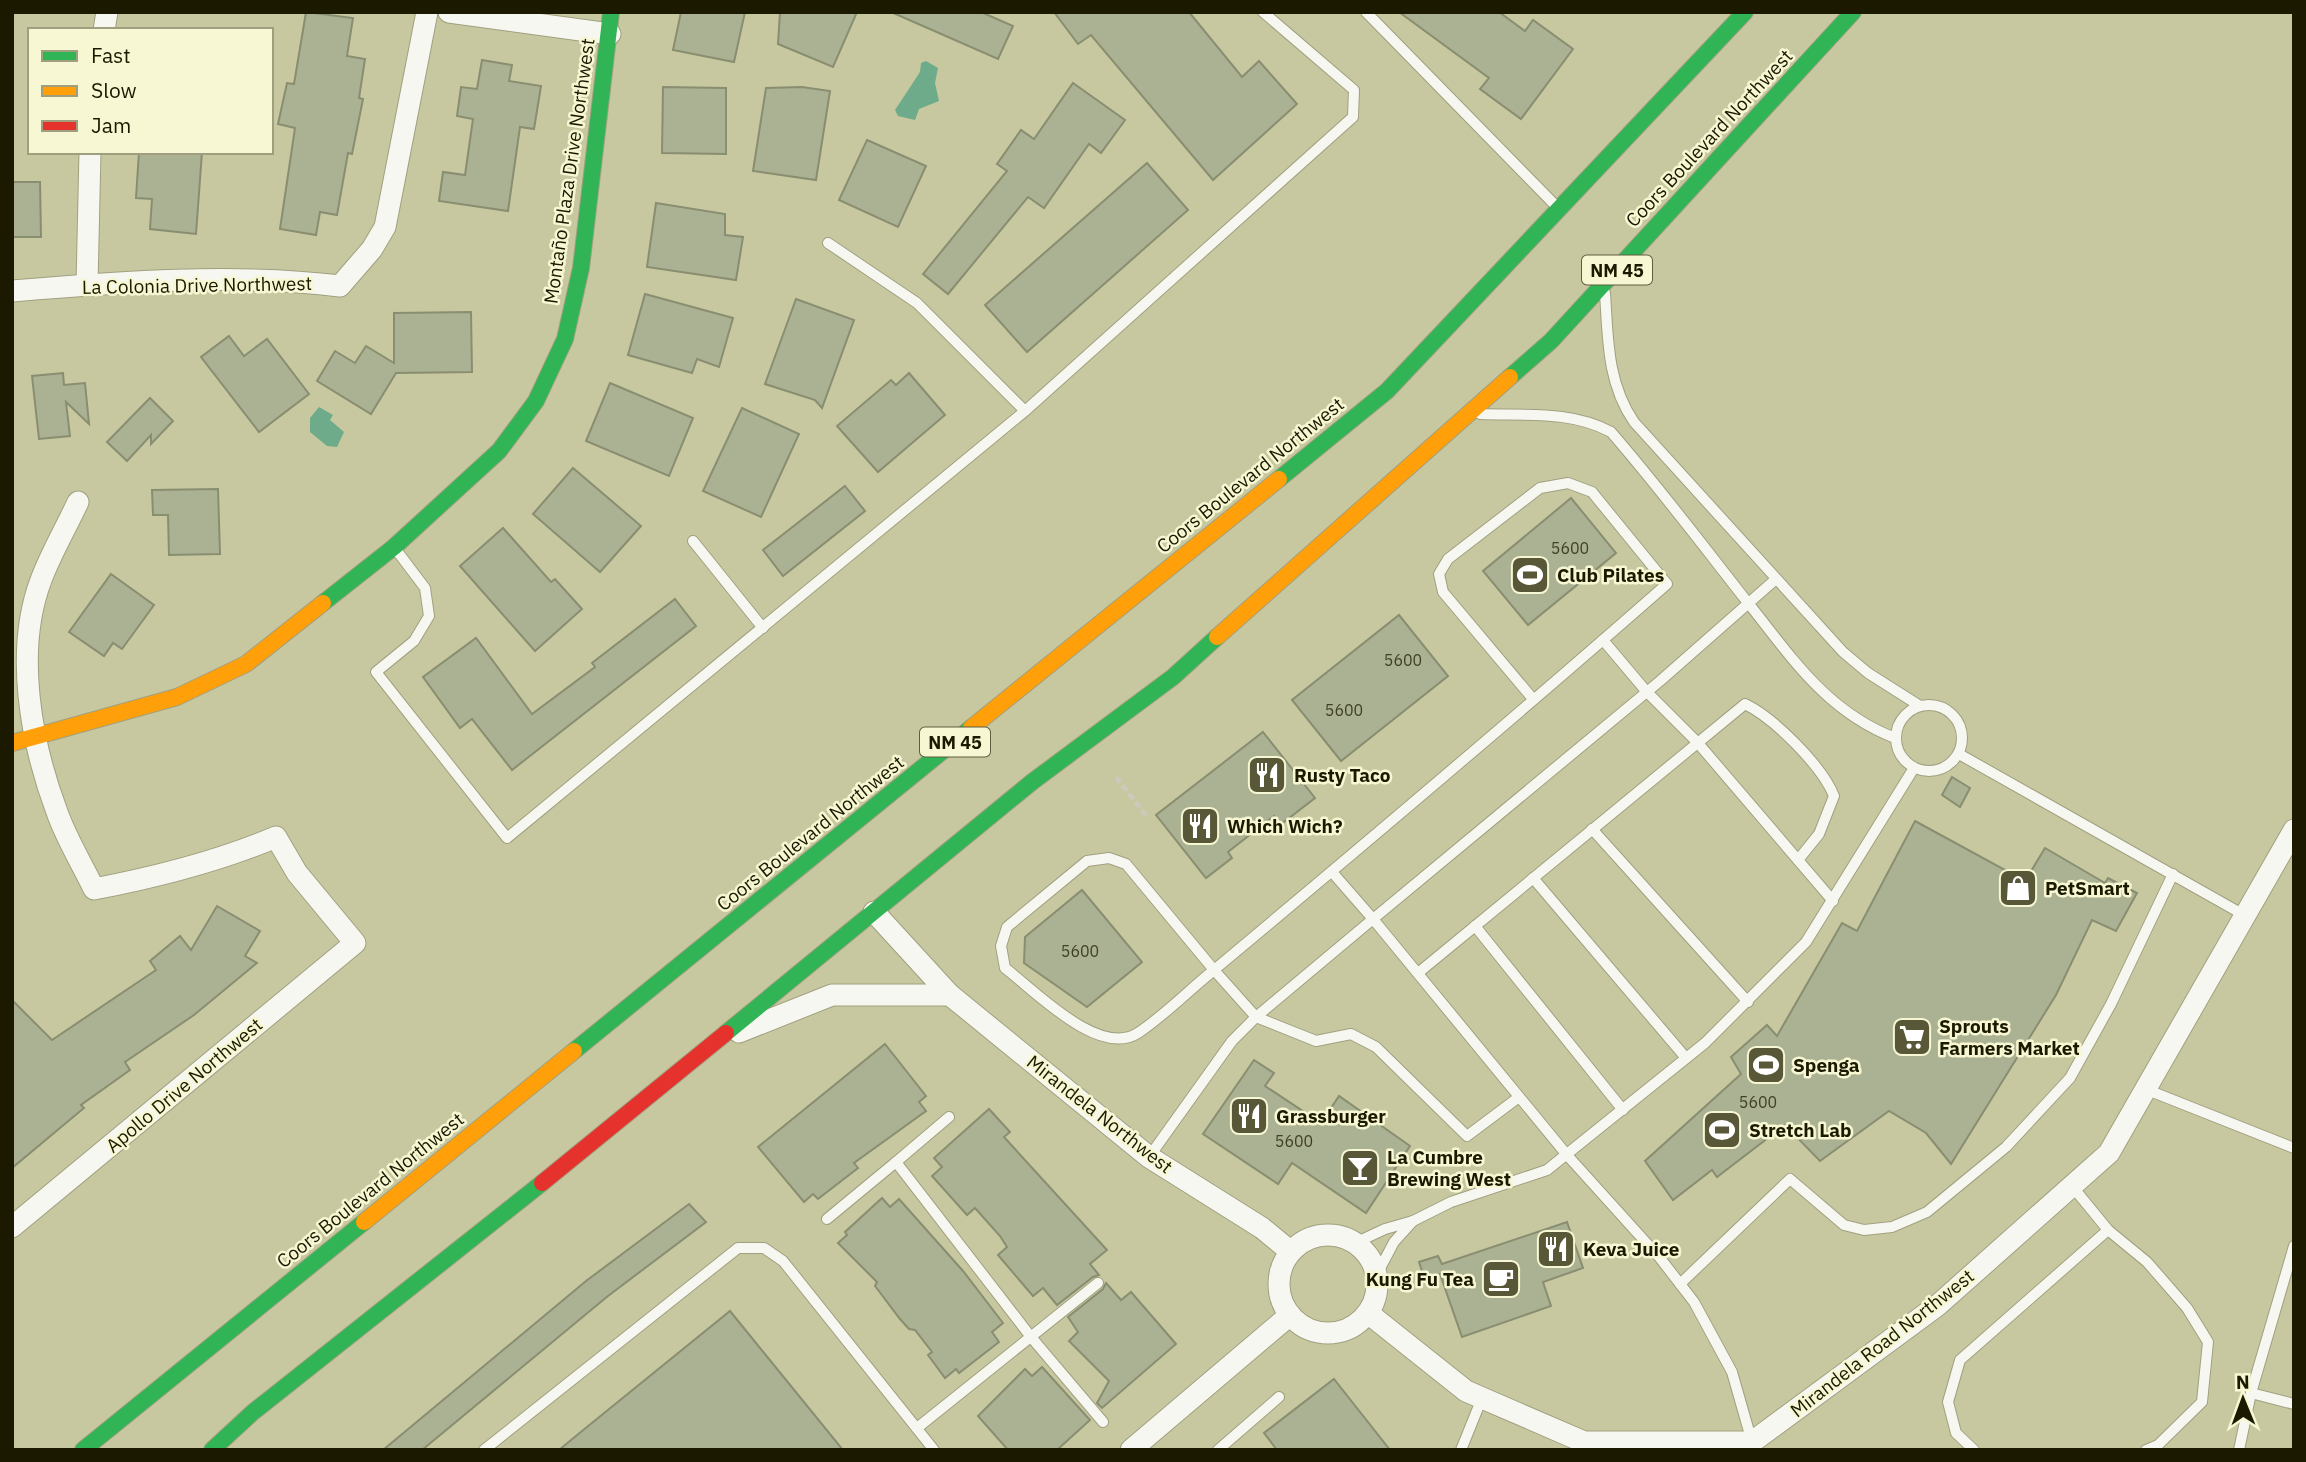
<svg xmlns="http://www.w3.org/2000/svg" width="2306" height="1462" font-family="'IBM Plex Sans',sans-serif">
	<rect width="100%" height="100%" fill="#c8c8a0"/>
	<!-- water -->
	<g fill="#6dab8b">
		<polygon points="926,61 938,68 935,83 939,101 919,109 915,120 898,116 895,110 920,72 921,63"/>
		<polygon points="319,407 333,415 330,420 344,432 337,447 327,446 310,432 310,418"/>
	</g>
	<!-- building -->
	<g fill="#abb193" stroke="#898e70" stroke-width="2">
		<polygon points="306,12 353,18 347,56 365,59 359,98 363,99 352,154 348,153 337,215 320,212 316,235 280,229 295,128 278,124 287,83 294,84"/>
		<polygon points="681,12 745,12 734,62 673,50"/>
		<polygon points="780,12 857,12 833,67 778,44"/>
		<polygon points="891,12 981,12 1013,26 998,59"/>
		<polygon points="1054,12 1189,12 1242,77 1259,61 1297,104 1213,180 1091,35 1078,44"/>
		<polygon points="1399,12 1499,12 1525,31 1533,20 1573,49 1521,119 1480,89 1489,78"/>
		<polygon points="482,60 512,65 509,81 541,86 534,129 520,127 508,211 439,201 443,172 465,175 473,119 457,116 461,87 477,89"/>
		<polygon points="1073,83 1125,120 1101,153 1089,144 1044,208 1028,197 948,294 923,274 1007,171 997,164 1021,130 1034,139"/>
		<polygon points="663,87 726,88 726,154 662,153"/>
		<polygon points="802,87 830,91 816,180 753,171 766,88"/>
		<polygon points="867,140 926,166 898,227 839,200"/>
		<polygon points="139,152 202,152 196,234 150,229 152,199 136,198"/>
		<polygon points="1147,163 1188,210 1027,352 985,305"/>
		<polygon points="12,182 40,182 41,237 12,237"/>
		<polygon points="656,203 725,214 725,235 743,237 736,280 647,267"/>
		<polygon points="645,294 733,318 719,367 697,359 692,373 628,355"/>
		<polygon points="796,299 854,320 822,408 815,400 765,384"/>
		<polygon points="471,312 472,372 396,373 371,414 317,381 335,351 355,363 366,346 394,363 394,313"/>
		<polygon points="229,336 244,356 267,339 309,394 259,432 201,357"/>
		<polygon points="63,373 64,385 85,383 89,424 66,402 70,436 39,439 32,376"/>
		<polygon points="909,373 945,415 878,472 837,426 891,380 896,385"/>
		<polygon points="610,383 693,418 669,476 586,441"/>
		<polygon points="150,398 173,421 151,444 151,435 127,461 107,442"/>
		<polygon points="742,408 799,434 761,517 703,491"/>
		<polygon points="573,468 641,526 600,572 533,514"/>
		<polygon points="845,486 865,511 783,576 763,550"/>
		<polygon points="218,489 220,554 169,555 168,515 153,515 152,490"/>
		<polygon points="1571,498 1616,553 1528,625 1483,571"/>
		<polygon points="503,528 551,582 555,579 582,609 535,651 460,566"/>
		<polygon points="111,574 154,605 122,649 113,643 104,656 69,632"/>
		<polygon points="675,599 696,626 512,770 472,719 460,728 423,677 476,638 532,714 595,667 592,663"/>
		<polygon points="1399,615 1448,676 1341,761 1292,700"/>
		<polygon points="1263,732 1315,798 1280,825 1274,816 1228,852 1232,858 1206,878 1156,815"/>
		<polygon points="1952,777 1970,788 1960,807 1942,795"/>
		<polygon points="1915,821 2025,881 2045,848 2105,883 2108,878 2137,893 2116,931 2092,920 2056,995 1951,1164 1926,1133 1889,1111 1820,1161 1785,1125 1717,1177 1712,1170 1673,1200 1645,1161 1741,1074 1731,1057 1767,1025 1777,1036 1842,923 1857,931"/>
		<polygon points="1082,890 1142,962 1087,1007 1024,963 1025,937"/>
		<polygon points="217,906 260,931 245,956 257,963 194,1015 125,1062 130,1070 81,1105 84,1108 12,1168 12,1000 52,1040 156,970 150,961 180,936 191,950"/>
		<polygon points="885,1044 926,1096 919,1102 926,1111 854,1163 858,1168 818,1199 813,1194 804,1202 758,1147"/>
		<polygon points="1254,1060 1274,1073 1265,1086 1321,1123 1339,1096 1410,1146 1366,1213 1292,1163 1278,1184 1203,1134"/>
		<polygon points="989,1109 1010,1132 1004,1137 1107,1250 1090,1264 1099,1275 1093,1277 1057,1305 1043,1288 1033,1296 998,1255 1007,1247 1000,1236 975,1208 967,1215 932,1176 942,1167 934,1158"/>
		<polygon points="882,1198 890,1207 899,1199 963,1271 1003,1323 992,1332 999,1342 959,1373 956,1369 945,1378 928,1355 932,1352 915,1330 909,1329 900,1319 875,1286 877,1282 838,1243 847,1235 845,1232"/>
		<polygon points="689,1204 706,1222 608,1296 422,1450 383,1450 586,1281"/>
		<polygon points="1567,1222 1583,1268 1543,1282 1551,1306 1462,1337 1440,1274 1425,1280 1419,1262 1438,1256 1442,1264"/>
		<polygon points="1106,1283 1121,1300 1131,1292 1176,1344 1102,1408 1097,1403 1109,1381 1069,1341 1078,1332 1068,1317 1103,1289"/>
		<polygon points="730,1311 843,1450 559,1450 582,1431"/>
		<polygon points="1042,1367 1090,1420 1057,1450 1008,1450 978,1416 1025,1369 1032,1376"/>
		<polygon points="1334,1379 1390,1450 1277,1450 1264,1433"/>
	</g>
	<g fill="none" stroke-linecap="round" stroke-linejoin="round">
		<!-- lane casing -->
		<g stroke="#a0a080" stroke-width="12">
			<g id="lane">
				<polyline points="1366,12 1557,207"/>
				<polyline points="828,243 917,303 1025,411"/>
				<path d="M1605 293C1608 338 1607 383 1634 422L1843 652 1868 673 1920 706"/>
				<path d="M1480 414C1524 416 1571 410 1611 432 1658 486 1701 543 1745 599 1790 655 1825 711 1895 738"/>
				<polyline points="693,541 763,628"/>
				<polyline points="394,547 425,588 429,616 414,641 376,672 507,838 1025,411 1353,117 1354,90 1263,12"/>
				<polyline points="1603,640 1646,691 1697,742 1833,901"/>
				<circle cx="1929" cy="738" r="33"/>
				<polyline points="1959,754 2244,915"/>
				<polyline points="1592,829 1748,1002"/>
				<polyline points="1332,872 1373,919 1660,681 1776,579"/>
				<polyline points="1533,878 1686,1058"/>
				<polyline points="1475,926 1623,1110"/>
				<path d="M1418 973 1745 704C1774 718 1822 766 1834 796L1819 834 1798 860"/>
				<polyline points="2145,1089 2294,1148"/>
				<path d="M1519 1097 1467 1136 1376 1047 1351 1034 1316 1041 1256 1017 1214 970C1189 990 1165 1015 1138 1033 1099 1058 1035 991 1005 968L1001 946 1007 927 1087 861 1109 858 1126 864 1214 970C1366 843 1518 715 1667 584L1592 492 1568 483 1540 488 1448 559 1439 574 1443 592 1533 699"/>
				<polyline points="1149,1157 1232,1041 1256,1017 1373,919 1567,1155 1660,1258 1694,1302 1732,1372 1752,1442"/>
				<polyline points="896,1162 949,1117"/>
				<polyline points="2072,1186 2108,1230 2147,1262 2187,1308 2208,1342 2202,1402 2158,1445 2146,1450"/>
				<polyline points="827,1219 896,1162 1031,1337 1103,1422"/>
				<polyline points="1413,1221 1451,1202 1547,1170 1705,1043 1806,942 1914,768"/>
				<polyline points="1355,1243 1385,1229 1413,1221 1394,1242 1376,1276"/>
				<polyline points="1680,1284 1790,1179 1844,1225 1864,1230 1892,1227 1927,1212 2006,1147 2070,1078 2111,1004 2173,874"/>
				<polyline points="2251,1393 2294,1404"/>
				<polyline points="917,1428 1098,1283"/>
				<polyline points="484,1450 738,1248 764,1248 783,1261 934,1450"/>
				<polyline points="1218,1450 1279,1397"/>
				<polyline points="1461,1450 1482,1398"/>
				<polyline points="1974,1450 1956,1433 1948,1402 1960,1360 2108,1230"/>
				<polyline points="2239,1450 2251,1393 2294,1246"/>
			</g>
		</g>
		<!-- street casing -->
		<g stroke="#a0a080" stroke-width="23">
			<g id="street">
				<polyline points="449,12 610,34"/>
				<polyline points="104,30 107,12"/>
				<polyline points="87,285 90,152"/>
				<path d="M12 291C120 282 233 273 340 286L372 249 385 227 427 12"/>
				<polyline points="874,912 950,995 1149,1157 1262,1228 1290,1251"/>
				<polyline points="739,1032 832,995 950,995"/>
				<path d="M12 1227 355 943 297 873 276 837C217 862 157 877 94 889 82 864 66 838 57 812 31 743 14 651 41 580 51 553 66 528 78 502"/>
				<circle cx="1328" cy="1284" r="49"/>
				<polyline points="1368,1313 1466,1391 1584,1442 1752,1442 1938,1305 2109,1153 2294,830"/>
				<polyline points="1131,1450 1290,1315"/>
			</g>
		</g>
		<!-- fast casing -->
		<g stroke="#a0a080" stroke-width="18">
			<g id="fast">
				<polyline points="1510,377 1551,341 1853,12"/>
				<polyline points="1279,479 1387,391 1745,12"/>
				<polyline points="323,603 394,547 499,451 536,401 565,339 581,268 611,12"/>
				<polyline points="726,1033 1032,782 1173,677 1217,637"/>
				<polyline points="574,1051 971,728"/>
				<polyline points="83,1450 364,1222"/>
				<polyline points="212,1450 252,1413 542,1183"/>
			</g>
		</g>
		<!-- slow casing -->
		<g stroke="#a0a080" stroke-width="18">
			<g id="slow">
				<polyline points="1217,637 1510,377"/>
				<polyline points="971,728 1279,479"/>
				<polyline points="12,743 177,697 246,664 323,603"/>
				<polyline points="364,1222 574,1051"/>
			</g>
		</g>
		<!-- jam casing -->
		<g stroke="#a0a080" stroke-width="18">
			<polyline id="jam" points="542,1183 726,1033"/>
		</g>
		<!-- path -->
		<polyline stroke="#cbcabd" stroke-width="4.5" stroke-dasharray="7 3.5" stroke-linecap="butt" points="1116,777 1148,818"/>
		<!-- lane -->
		<use href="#lane" stroke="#f7f7f1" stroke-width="10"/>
		<!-- street -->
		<use href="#street" stroke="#f7f7f1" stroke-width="21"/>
		<!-- fast -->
		<use href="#fast" stroke="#30b455" stroke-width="16"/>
		<!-- slow -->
		<use href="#slow" stroke="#ff9f0a" stroke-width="16"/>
		<!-- jam -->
		<use href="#jam" stroke="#e5322d" stroke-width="16"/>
	</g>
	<!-- icons -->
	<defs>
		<g id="stadium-square" transform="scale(2.0125)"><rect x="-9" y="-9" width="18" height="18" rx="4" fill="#585738" stroke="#f7f8d3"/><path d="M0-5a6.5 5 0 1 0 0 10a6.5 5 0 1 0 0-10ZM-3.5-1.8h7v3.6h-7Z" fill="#fff"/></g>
		<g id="restaurant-square" transform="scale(2.0125)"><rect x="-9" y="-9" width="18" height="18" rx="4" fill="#585738" stroke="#f7f8d3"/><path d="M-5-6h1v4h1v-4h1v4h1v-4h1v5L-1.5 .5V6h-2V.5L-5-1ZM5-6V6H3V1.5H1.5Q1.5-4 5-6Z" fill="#fff"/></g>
		<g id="shop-square" transform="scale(2.0125)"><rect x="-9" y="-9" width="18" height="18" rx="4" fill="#585738" stroke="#f7f8d3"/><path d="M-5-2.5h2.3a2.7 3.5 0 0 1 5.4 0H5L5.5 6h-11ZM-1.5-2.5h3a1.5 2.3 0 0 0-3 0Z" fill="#fff"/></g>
		<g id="supermarket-square" transform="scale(2.0125)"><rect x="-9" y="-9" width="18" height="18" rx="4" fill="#585738" stroke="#f7f8d3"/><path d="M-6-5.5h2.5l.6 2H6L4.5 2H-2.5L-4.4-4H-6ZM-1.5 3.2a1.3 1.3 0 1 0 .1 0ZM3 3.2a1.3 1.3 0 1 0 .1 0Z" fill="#fff"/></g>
		<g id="bar-square" transform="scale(2.0125)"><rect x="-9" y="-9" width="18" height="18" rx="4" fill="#585738" stroke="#f7f8d3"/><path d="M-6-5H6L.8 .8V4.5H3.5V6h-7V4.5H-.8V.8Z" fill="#fff"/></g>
		<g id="cafe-square" transform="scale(2.0125)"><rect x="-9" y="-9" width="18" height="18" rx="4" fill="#585738" stroke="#f7f8d3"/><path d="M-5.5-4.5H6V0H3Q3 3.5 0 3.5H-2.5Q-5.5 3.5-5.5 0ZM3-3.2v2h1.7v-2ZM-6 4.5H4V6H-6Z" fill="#fff"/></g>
	</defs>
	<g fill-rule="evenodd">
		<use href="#stadium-square" x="1530" y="575"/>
		<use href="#restaurant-square" x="1267" y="775"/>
		<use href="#restaurant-square" x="1200" y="826"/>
		<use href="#shop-square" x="2018" y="888"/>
		<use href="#supermarket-square" x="1912" y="1037"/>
		<use href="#stadium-square" x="1766" y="1065"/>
		<use href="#restaurant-square" x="1249" y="1116"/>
		<use href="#stadium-square" x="1722" y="1130"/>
		<use href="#bar-square" x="1360" y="1168"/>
		<use href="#restaurant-square" x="1556" y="1249"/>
		<use href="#cafe-square" x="1501" y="1279"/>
	</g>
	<g text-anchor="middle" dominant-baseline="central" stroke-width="5" stroke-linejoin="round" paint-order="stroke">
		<!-- number labels -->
		<g font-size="16" fill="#3f4025">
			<text x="1570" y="548">5600</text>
			<text x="1403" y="660">5600</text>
			<text x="1344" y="710">5600</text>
			<text x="1080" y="951">5600</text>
			<text x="1758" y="1102">5600</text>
			<text x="1294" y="1141">5600</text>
		</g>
		<!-- shield labels -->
		<g fill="#f7f8d3" stroke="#5d5d3f" stroke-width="2">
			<rect x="1582" y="255.5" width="70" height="29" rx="5"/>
			<rect x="920" y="727.5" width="70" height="29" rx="5"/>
		</g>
		<g font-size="18" font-weight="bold" fill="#1b1a00">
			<text x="1617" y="270">NM 45</text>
			<text x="955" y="742">NM 45</text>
		</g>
		<!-- street labels -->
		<g font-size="19" fill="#1b1a00" stroke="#f7f8d3">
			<text transform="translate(1709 138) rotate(-47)">Coors Boulevard Northwest</text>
			<text transform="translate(569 171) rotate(-82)">Montaño Plaza Drive Northwest</text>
			<text transform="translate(197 285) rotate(-1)">La Colonia Drive Northwest</text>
			<text transform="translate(1250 475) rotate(-39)">Coors Boulevard Northwest</text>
			<text transform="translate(810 833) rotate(-39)">Coors Boulevard Northwest</text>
			<text transform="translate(184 1085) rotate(-40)">Apollo Drive Northwest</text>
			<text transform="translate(1100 1114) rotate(38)">Mirandela Northwest</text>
			<text transform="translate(370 1190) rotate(-39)">Coors Boulevard Northwest</text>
			<text transform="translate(1882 1343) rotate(-38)">Mirandela Road Northwest</text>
		</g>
		<!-- poi labels -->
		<g font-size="19" font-weight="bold" fill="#1b1a00" stroke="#f7f8d3" text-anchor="start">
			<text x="1557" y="575">Club Pilates</text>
			<text x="1294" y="775">Rusty Taco</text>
			<text x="1227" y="826">Which Wich?</text>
			<text x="2045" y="888">PetSmart</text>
			<text x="1939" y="1026">Sprouts<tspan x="1939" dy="22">Farmers Market</tspan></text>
			<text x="1793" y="1065">Spenga</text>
			<text x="1276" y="1116">Grassburger</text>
			<text x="1749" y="1130">Stretch Lab</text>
			<text x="1387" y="1157">La Cumbre<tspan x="1387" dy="22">Brewing West</tspan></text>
			<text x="1583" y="1249">Keva Juice</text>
			<text x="1474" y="1279" text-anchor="end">Kung Fu Tea</text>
		</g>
	</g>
	<!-- border -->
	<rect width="2306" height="1462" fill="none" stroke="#1b1a00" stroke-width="28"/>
	<!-- legend -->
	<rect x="28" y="28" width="245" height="126" fill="#f7f8d3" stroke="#9f9f7f" stroke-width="2"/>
	<rect x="42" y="51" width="35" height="10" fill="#30b455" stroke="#9f9f7f" stroke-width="2"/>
	<text x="91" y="63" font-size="21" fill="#1b1a00">Fast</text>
	<rect x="42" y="86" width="35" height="10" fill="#ff9f0a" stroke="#9f9f7f" stroke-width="2"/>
	<text x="91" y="98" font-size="21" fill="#1b1a00">Slow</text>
	<rect x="42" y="121" width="35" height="10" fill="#e5322d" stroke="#9f9f7f" stroke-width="2"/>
	<text x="91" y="133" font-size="21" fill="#1b1a00">Jam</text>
	<!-- north arrow -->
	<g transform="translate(2243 1399) rotate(359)" stroke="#f7f8d3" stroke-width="5" paint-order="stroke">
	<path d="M0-5L12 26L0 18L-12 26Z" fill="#1b1a00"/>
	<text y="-10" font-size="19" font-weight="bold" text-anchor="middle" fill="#1b1a00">N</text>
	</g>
</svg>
